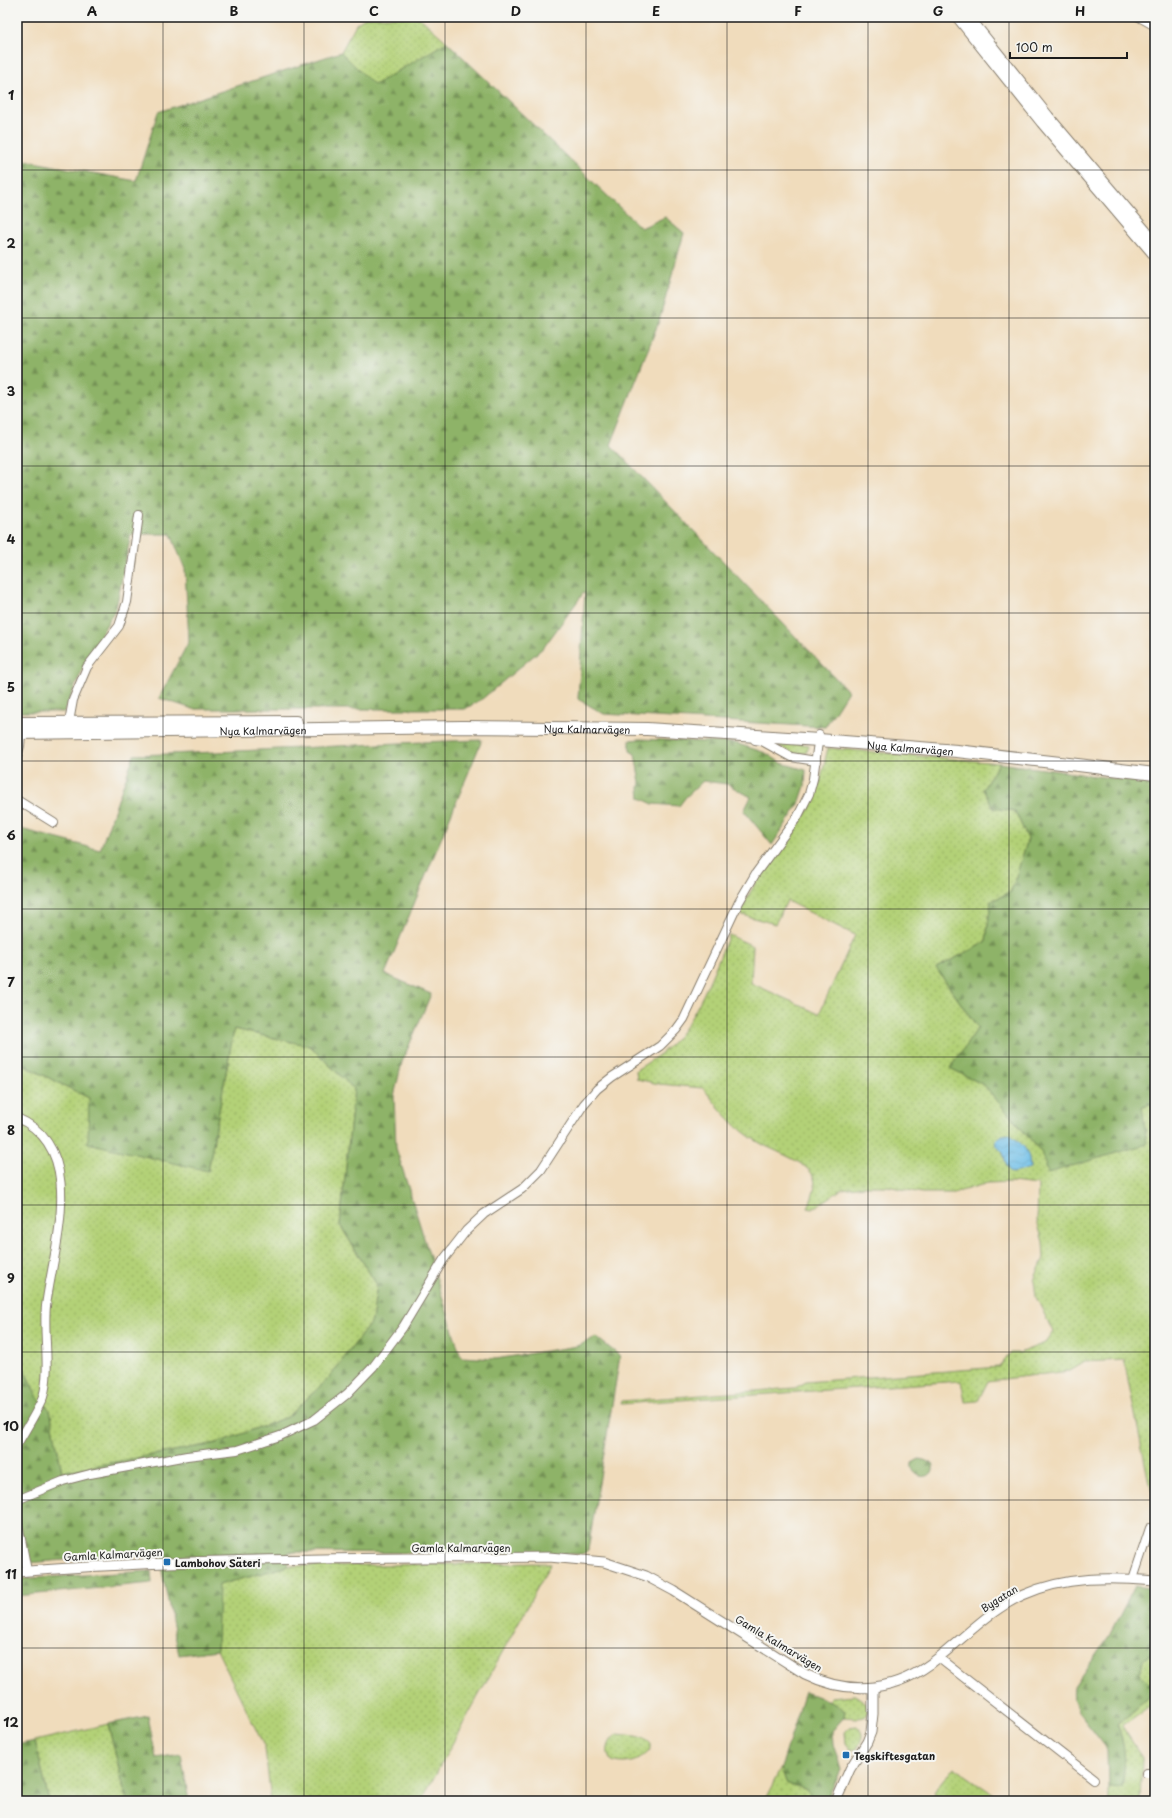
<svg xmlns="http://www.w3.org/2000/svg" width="1172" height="1818" font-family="'Playpen Sans',sans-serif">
	<defs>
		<pattern id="grass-dots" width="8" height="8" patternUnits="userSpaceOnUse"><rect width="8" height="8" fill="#b3d177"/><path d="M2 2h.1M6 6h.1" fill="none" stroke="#99b366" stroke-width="1.8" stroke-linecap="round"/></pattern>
		<pattern id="forest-firs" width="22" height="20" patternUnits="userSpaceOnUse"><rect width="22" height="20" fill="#8eb368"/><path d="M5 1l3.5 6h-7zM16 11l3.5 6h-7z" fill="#739155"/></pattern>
		<pattern id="water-waves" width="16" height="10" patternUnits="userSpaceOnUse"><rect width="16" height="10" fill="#6cbee8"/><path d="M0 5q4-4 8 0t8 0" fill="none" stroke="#5da3c6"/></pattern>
	</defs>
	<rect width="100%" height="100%" fill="#f6f6f2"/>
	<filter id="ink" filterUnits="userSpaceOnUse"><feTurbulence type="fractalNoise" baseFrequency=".025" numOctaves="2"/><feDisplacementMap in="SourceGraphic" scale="8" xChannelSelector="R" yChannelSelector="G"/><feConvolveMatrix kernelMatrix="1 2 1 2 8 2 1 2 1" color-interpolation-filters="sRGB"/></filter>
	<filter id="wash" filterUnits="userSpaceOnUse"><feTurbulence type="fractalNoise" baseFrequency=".012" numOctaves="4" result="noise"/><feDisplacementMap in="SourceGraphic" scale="16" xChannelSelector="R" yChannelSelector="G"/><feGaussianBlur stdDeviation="0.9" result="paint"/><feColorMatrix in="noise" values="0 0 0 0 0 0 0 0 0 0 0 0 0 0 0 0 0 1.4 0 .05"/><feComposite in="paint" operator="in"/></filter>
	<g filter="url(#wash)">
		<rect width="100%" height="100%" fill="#f0dcbc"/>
		<!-- grass -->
		<g fill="url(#grass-dots)" stroke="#68764a">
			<polygon points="366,17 419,17 447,42 373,86 341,52 356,24"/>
			<polygon points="766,739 809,745 809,747 806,753 794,754"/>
			<path d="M828 748 999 763 983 789 993 808 1015 811 1028 839 1011 892 991 901 986 942 936 968 978 1028 950 1068 984 1085 1041 1152 1142 1106 1155 1103V1495L1150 1488 1124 1360 1084 1362 1069 1371 988 1381 978 1401 965 1402 961 1381 621 1404 622 1401 795 1388 806 1382 999 1367 1011 1353H1019L1045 1343 1053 1332 1036 1297 1034 1280 1044 1258 1043 1242 1037 1221 1038 1185 1011 1182 988 1183 954 1193H922L887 1186H864L842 1189 813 1209 808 1208C811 1200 817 1187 814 1178 809 1162 773 1151 760 1143 736 1130 719 1108 703 1088L659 1084 637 1079 636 1070C647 1063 659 1056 668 1047 696 1022 714 969 729 935L753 946 751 983 819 1014 855 935 787 901 775 924 739 914C749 895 758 876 771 858 785 842 800 826 810 807 820 789 823 768 828 748Z"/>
			<polygon points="234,1029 310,1046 354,1089 340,1225 377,1285 372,1321 329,1378 287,1417 217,1443 62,1472 50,1410 38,1398 23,1368 17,1366 17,1062 89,1098 208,1171"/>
			<polygon points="551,1563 421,1801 271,1801 265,1748 217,1650 218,1585 288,1566"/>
			<polygon points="1155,1649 1155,1689 1140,1674 1143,1660"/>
			<path d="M1155 1691V1702L1122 1726 1142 1757 1140 1801H1109V1788L1122 1787C1125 1765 1126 1746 1117 1724Z"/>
			<path d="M855 1695C863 1698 877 1712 863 1717 858 1719 849 1717 844 1717L845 1710 829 1701 830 1697Z"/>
			<polygon points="108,1724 127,1801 49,1801 35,1741"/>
			<path d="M857 1726C865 1734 862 1740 857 1749L850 1750 846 1743 845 1732 850 1727Z"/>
			<path d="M617 1734C627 1735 644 1735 651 1744V1749C641 1761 627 1766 612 1761 604 1752 608 1741 617 1734Z"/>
			<polygon points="954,1767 1003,1801 943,1801 933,1793"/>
			<polygon points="781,1768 786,1783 807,1791 817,1801 764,1801"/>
		</g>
		<!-- forest -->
		<g fill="url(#forest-firs)" stroke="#556842">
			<polygon points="447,42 641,228 665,217 684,233 659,321 611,445 848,691 825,727 604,714 578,699 585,591 544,647 482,699 465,709 193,709 159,698 189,641 185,569 171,534 131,534 116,608 87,659 64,712 17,712 17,159 136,181 158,112 341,52 374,85"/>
			<polygon points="640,739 735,743 766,753 781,763 806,770 805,786 799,804 772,845 744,811 751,797 727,784 703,781 685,798 679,806 653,804 640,798 639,788 640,782 635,754 630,751 630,740"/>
			<path d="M482 740 385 974 431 994 402 1062 394 1096 396 1148 461 1357 496 1359 577 1346 596 1337 620 1356 588 1550 583 1554 288 1552V1566L219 1585 217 1650 179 1655 158 1552 17 1564V1366L23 1368 38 1398 50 1410 62 1472 217 1443 287 1417 329 1378 372 1321 377 1285 340 1225 354 1089 310 1046 234 1029 208 1171 88 1143 89 1098 17 1062V827V828L100 850 134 755C250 752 366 743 482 740Z"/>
			<polygon points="999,763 1155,784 1155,1103 1142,1106 1147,1144 1048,1173 1041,1152 984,1085 950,1068 978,1028 936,968 986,942 991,901 1011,892 1028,839 1015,811 993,808 983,789"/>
			<path d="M919 1459 924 1460 933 1465C936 1481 910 1480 912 1463Z"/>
			<polygon points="151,1571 152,1583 17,1596 17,1579"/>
			<path d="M1135 1586 1155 1589V1649L1143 1660 1140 1674 1155 1689V1691L1117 1724C1126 1747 1126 1763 1122 1787L1109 1788 1108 1750 1078 1712 1073 1698 1074 1687 1109 1636Z"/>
			<polygon points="805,1692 835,1703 845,1710 844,1717 832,1731 833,1744 841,1770 827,1799 817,1801 807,1791 786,1783 781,1768"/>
			<polygon points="148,1716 156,1758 181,1754 189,1801 127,1801 108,1724"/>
			<polygon points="35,1741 49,1801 17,1801 17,1745"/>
		</g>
		<!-- water -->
		<path fill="url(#water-waves)" stroke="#446d82" d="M1009 1134C1023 1145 1029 1148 1030 1168L1018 1172 1011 1173C1005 1167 1006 1161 1003 1153 1000 1149 997 1147 995 1142L1002 1135Z"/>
	</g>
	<g filter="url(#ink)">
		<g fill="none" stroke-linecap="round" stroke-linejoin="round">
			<!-- minor casing -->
			<g stroke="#867c6c" stroke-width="10">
				<g id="minor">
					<polyline points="1139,17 1155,26"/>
					<polyline points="69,722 73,700 87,667 119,626 127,602 139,515"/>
					<polyline points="755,740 762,741 791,757 816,761"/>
					<polyline points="17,756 20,746 21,733"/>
					<polyline points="17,800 54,823"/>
					<path d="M17 1118C89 1148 53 1249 46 1306 43 1334 51 1370 43 1397 39 1409 24 1432 17 1445"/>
					<polyline points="17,1500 63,1481 90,1474 187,1456 237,1450 280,1436 314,1420 347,1394 373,1367 403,1327 444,1259 466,1231 484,1214 522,1189 541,1170 584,1104 597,1089 612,1077 660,1046 676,1030 684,1019 739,902 756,873 798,816 809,794 813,779 819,735"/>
					<polyline points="17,1518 27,1571"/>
					<polyline points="1133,1579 1150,1528"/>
					<polyline points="939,1658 1094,1779"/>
					<polyline points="1146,1773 1155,1773"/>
				</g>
			</g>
			<!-- tertiary casing -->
			<g stroke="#867c6c" stroke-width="11">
				<g id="tertiary">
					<path d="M17 1572C194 1557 372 1559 549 1557L604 1562 646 1576 674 1591 805 1674C852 1697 898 1691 938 1658 966 1636 991 1609 1023 1595 1065 1576 1110 1577 1155 1581"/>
					<polyline points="836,1801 850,1769 867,1742 871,1732 873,1714 873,1688"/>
				</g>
			</g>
			<!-- secondary casing -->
			<g stroke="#867c6c" stroke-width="13">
				<g id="secondary">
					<polyline points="958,17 1042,122 1155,255"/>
					<polyline points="968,17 1048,117 1155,243"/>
				</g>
			</g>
			<!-- primary casing -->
			<g stroke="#867c6c" stroke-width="14">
				<g id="primary">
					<polyline points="17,723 296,722"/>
					<path id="s1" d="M17 733 463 727 647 729 819 740 957 751 1155 774"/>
				</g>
			</g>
			<!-- minor -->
			<use href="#minor" stroke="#fff" stroke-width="8"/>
			<!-- tertiary -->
			<use href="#tertiary" stroke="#fff" stroke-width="9"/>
			<!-- secondary -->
			<use href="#secondary" stroke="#fff" stroke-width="11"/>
			<!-- primary -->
			<use href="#primary" stroke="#fff" stroke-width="12"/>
		</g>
	</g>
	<!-- grid -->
	<path fill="none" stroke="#1c1c1c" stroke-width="1" stroke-opacity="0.55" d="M163 17V1801M304 17V1801M445 17V1801M586 17V1801M727 17V1801M868 17V1801M1009 17V1801M17 170H1155M17 318H1155M17 466H1155M17 613H1155M17 761H1155M17 909H1155M17 1057H1155M17 1205H1155M17 1352H1155M17 1500H1155M17 1648H1155"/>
	<!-- markers -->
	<g fill="#1f6fb2" stroke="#f6f6f2" stroke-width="1.5">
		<rect x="163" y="1558" width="8" height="8" rx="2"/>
		<rect x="842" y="1751" width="8" height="8" rx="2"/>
	</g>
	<g text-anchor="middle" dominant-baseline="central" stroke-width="4" stroke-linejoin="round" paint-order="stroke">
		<!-- street labels -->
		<g font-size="10" fill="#1c1c1c" stroke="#f6f6f2">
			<text stroke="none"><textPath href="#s1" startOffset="570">Nya Kalmarvägen</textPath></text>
			<text stroke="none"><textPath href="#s1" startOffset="246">Nya Kalmarvägen</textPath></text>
			<text stroke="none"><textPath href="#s1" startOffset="894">Nya Kalmarvägen</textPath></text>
			<text x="461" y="1547">Gamla Kalmarvägen</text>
			<text transform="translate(113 1554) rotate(-3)">Gamla Kalmarvägen</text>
			<text transform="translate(999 1598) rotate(-32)">Bygatan</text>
			<text transform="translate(779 1643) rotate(31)">Gamla Kalmarvägen</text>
		</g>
		<!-- poi labels -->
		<g font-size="10" font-weight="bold" fill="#1c1c1c" stroke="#f6f6f2" text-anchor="start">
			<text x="175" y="1562">Lambohov Säteri</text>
			<text x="854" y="1755">Tegskiftesgatan</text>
		</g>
	</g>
	<!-- margin -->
	<rect width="1172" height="1818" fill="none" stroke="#f6f6f2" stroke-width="44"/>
	<!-- scale -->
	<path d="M1010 52v6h117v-6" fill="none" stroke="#1c1c1c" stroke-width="2"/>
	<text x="1016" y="52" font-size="12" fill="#1c1c1c" stroke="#f6f6f2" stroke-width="3" paint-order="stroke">100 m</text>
	<rect x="22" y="22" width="1128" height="1774" fill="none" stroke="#1c1c1c" stroke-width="1.5"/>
	<g font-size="13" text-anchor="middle" font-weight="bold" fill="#1c1c1c">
		<text x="92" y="16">A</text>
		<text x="234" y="16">B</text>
		<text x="374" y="16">C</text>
		<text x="516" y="16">D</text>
		<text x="656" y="16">E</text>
		<text x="798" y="16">F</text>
		<text x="938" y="16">G</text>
		<text x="1080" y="16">H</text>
		<text x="11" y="100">1</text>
		<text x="11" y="248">2</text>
		<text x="11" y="396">3</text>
		<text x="11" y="544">4</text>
		<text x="11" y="692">5</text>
		<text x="11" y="840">6</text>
		<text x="11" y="987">7</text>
		<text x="11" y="1135">8</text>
		<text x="11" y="1283">9</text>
		<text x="11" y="1431">10</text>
		<text x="11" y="1579">11</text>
		<text x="11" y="1727">12</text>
	</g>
</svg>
